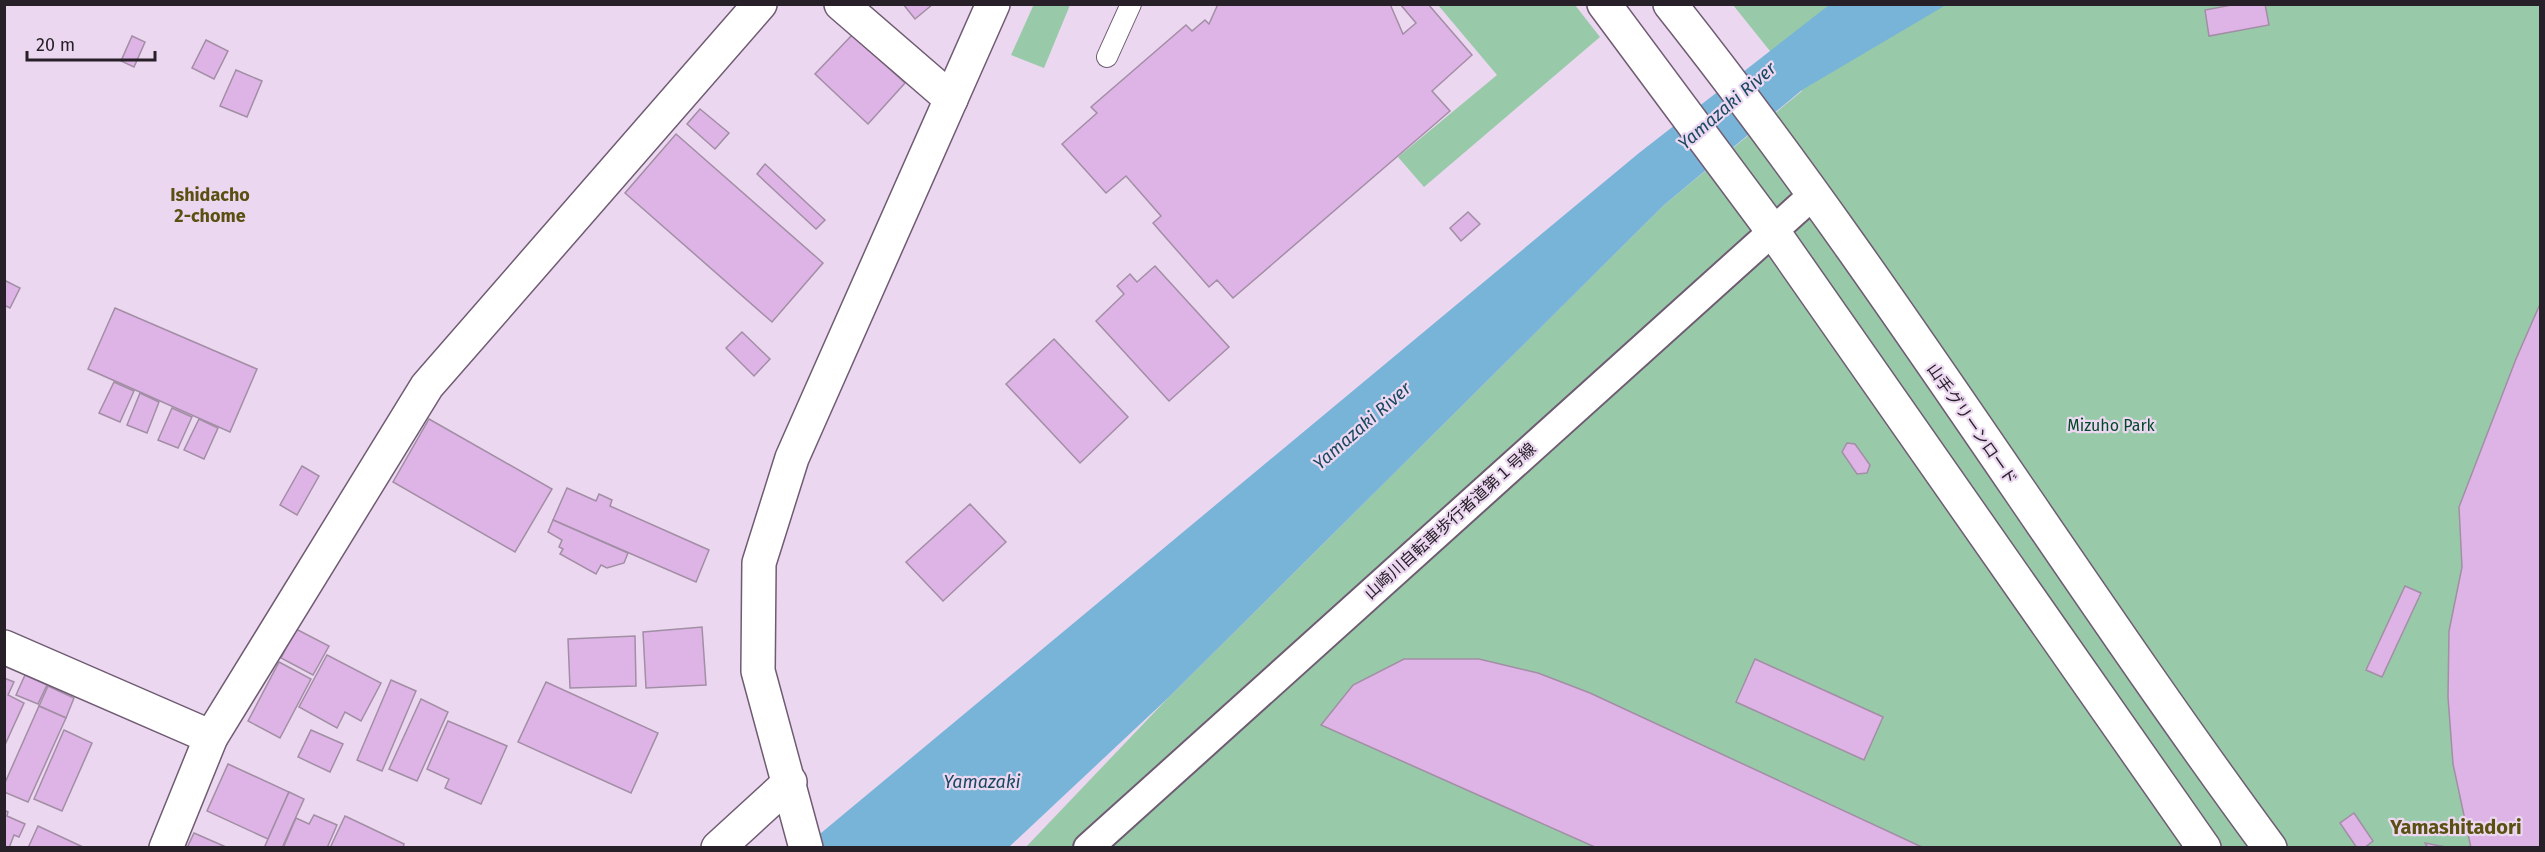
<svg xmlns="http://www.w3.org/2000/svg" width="2545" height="852" font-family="'Fira Sans','Noto Sans JP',sans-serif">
	<rect width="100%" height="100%" fill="#ecd7f0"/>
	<!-- green -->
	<g fill="#98caa9">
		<polygon points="1034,4 1070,5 1044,68 1011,55"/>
		<polygon points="1438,5 1575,5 1600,37 1424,187 1398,157 1497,75"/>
		<polygon points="1733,5 2540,5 2540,847 1025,848 1168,698 1664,205 1802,91"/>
	</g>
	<!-- water -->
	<polygon fill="#78b4d7" points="1829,5 1946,5 1802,90 1664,205 1168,698 1009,847 803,848 1639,153"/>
	<!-- building -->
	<g fill="#ddb4e5" stroke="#a28ea5" stroke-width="1.5">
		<polygon points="903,4 933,4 915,19"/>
		<polygon points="1218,4 1390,4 1403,34 1416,23 1400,4 1428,4 1472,55 1432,91 1450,111 1233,298 1217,280 1209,287 1153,223 1161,216 1126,176 1106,193 1062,144 1097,113 1091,107 1186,25 1192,31 1205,20 1209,24"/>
		<polygon points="2237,4 2265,4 2269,25 2209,36 2205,10"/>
		<polygon points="852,35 905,83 868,124 815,74"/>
		<polygon points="132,36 145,42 134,67 121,61"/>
		<polygon points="206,40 228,51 214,79 192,68"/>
		<polygon points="236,70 262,81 247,117 220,106"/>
		<polygon points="700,109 729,133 715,149 687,124"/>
		<polygon points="676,134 823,263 772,322 625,193"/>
		<polygon points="765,164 825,220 816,229 757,174"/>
		<polygon points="1468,212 1480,224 1461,241 1450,228"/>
		<polygon points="1155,266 1229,347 1169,401 1096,321 1124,294 1117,286 1130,274 1137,282"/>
		<polygon points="4,280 20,288 10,308 4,305"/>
		<polygon points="2540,304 2540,848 2471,848 2453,764 2448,697 2449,631 2462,567 2459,507 2516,359"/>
		<polygon points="115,308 257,369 230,432 88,369"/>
		<polygon points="742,332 770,359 754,376 726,348"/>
		<polygon points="1054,339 1128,417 1080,463 1006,384"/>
		<polygon points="114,382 134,391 120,422 99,413"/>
		<polygon points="140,393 159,402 147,433 127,425"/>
		<polygon points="172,408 192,417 178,448 158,440"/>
		<polygon points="199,419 218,428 204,459 184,450"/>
		<polygon points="429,419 552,489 515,552 393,482"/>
		<polygon points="1847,443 1855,444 1870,465 1867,473 1857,474 1842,452"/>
		<polygon points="302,466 319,476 297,515 280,505"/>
		<polygon points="567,488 596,501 599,494 612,500 610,506 709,550 696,582 553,520"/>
		<polygon points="970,504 1006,542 943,601 906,562"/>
		<polygon points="553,520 628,553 624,563 607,568 601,565 596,574 560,554 563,549 559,547 562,540 548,532"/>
		<polygon points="2405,586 2421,593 2382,677 2366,670"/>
		<polygon points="702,627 706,685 646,688 643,632"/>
		<polygon points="296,629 329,646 313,675 281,658"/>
		<polygon points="635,636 636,686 570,688 568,639"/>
		<polygon points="327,655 381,683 361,721 345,712 337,728 299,707"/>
		<polygon points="1404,659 1479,659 1538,673 1590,693 1924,848 1597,848 1321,725 1353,685"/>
		<polygon points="1755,659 1883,717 1864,760 1736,702"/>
		<polygon points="279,662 311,679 280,738 248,721"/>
		<polygon points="25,675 47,685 38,704 16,695"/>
		<polygon points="4,678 14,682 8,695 24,703 4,747"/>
		<polygon points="391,680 416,691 382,771 357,760"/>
		<polygon points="546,682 658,733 631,793 518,742"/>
		<polygon points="48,686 74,698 66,718 39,706"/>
		<polygon points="421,699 448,712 417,781 389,769"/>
		<polygon points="39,706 66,718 28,802 4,792 4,785"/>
		<polygon points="448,721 507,746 481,804 445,788 449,779 427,769"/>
		<polygon points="64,730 92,743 62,811 34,799"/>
		<polygon points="311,730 343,744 330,772 298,757"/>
		<polygon points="228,764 289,792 268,839 207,811"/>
		<polygon points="289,792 304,799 282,848 264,848"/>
		<polygon points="4,810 8,812 7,816 25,824 19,837 14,835 9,848 4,848"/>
		<polygon points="2354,813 2373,841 2364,848 2357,848 2340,823"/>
		<polygon points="314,815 337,825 327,848 283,848 296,818 309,824"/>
		<polygon points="345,816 404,844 403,848 330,848"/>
		<polygon points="38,826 85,848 28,848"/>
		<polygon points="194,833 226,847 187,848"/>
		<polygon points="2425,843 2451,848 2428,848"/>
	</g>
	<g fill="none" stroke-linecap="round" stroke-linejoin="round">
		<!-- service casing -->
		<g stroke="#6f5c72" stroke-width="22">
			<polyline id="service" points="1107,57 1131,4"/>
		</g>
		<!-- pedestrian casing -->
		<g stroke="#6f5c72" stroke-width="32">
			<polyline id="pedestrian" points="1088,848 1813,195"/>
		</g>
		<!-- minor casing -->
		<g stroke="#6f5c72" stroke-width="36">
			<g id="minor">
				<polyline points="841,4 951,99"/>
				<polyline points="4,647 211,737"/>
				<polyline points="166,848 211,737 427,386 760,4"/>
				<polyline points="718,848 790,782"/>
			</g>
		</g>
		<!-- tertiary casing -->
		<g stroke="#6f5c72" stroke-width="36">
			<g id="tertiary">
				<polyline points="1604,4 1772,230 2204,848"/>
				<path d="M1670 4C1885 275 2065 570 2270 848"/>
				<polyline points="806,848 758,671 759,563 792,458 993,4"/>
			</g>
		</g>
		<!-- service -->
		<use href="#service" stroke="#fff" stroke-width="20"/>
		<!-- pedestrian -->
		<use href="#pedestrian" stroke="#fff" stroke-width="28"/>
		<!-- minor -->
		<use href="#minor" stroke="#fff" stroke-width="33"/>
		<!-- tertiary -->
		<use href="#tertiary" stroke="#fff" stroke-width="33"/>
	</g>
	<g text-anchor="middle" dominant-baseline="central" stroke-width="4.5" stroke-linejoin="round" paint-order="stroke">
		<!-- street labels -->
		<g font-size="16" fill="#272029" stroke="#ecd7f0">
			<text transform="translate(1972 424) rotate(55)">山手グリーンロード</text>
			<text transform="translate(1450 521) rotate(-42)">山崎川自転車歩行者道第１号線</text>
		</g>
		<!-- park labels -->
		<g font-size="16" fill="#004928" stroke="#ecd7f0">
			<text x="2111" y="425">Mizuho Park</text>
		</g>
		<!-- water labels -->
		<g font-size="18" font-style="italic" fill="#194961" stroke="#ecd7f0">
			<text transform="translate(1727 106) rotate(-41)">Yamazaki River</text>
			<text transform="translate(1362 426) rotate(-41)">Yamazaki River</text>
			<text x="982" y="782">Yamazaki</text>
		</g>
		<!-- neighbourhood labels -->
		<g font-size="18" font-weight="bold" fill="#595012" stroke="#ecd7f0">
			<text x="210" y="195">Ishidacho<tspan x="210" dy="21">2-chome</tspan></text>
		</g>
		<!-- quarter labels -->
		<g font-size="20" font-weight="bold" fill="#595012" stroke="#ecd7f0">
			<text x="2456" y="827">Yamashitadori</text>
		</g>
	</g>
	<!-- border -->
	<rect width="2545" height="852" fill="none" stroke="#272029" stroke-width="12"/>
	<!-- scale -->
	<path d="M27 51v9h128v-9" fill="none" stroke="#272029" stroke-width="3"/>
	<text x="36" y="51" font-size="18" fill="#272029" stroke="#ecd7f0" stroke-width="4.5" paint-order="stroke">20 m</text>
</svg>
